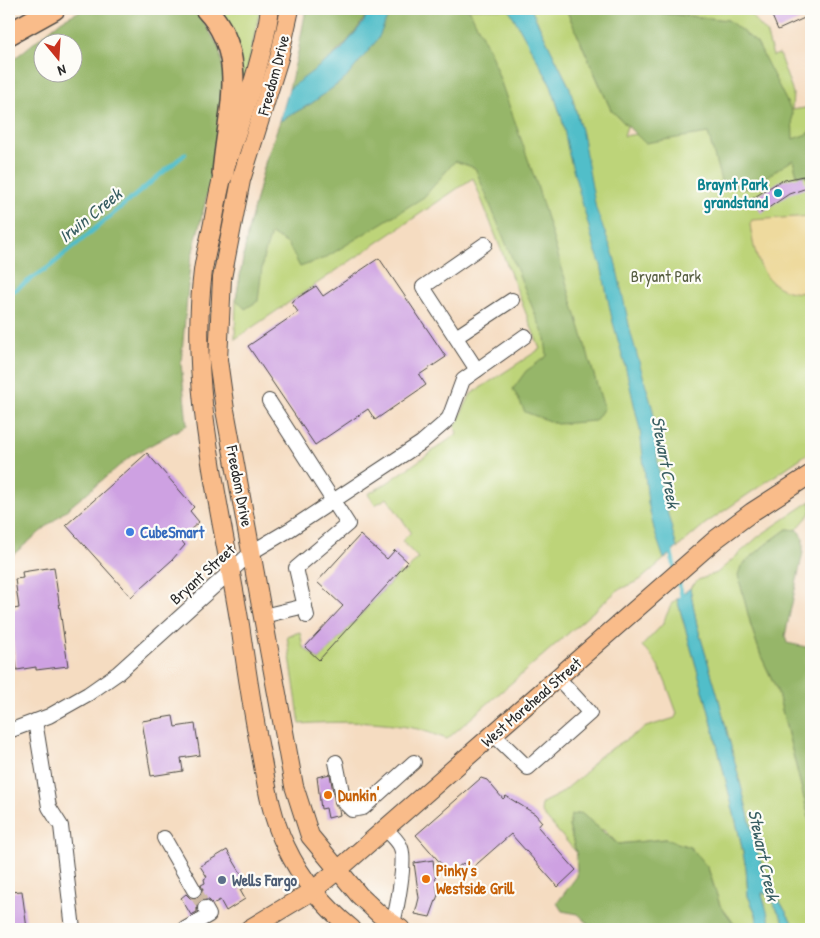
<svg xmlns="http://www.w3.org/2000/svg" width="820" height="938" font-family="'Patrick Hand',sans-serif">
	<rect width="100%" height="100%" fill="#fdfcf7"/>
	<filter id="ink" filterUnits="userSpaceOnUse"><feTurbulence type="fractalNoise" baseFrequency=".02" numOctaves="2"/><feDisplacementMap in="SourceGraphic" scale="10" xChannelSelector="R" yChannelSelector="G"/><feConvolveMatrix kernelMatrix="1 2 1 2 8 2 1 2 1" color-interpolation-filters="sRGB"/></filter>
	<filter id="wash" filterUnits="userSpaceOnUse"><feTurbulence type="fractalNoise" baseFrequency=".0096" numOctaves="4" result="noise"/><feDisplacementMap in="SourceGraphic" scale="20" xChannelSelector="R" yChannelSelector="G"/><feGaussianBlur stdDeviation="1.12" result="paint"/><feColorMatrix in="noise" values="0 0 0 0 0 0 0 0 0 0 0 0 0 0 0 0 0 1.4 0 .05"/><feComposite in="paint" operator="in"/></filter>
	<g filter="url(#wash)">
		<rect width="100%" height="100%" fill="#f5dcc1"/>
		<!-- green -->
		<g fill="#bdd479" stroke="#748052">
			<polygon points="218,9 260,9 243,91"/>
			<path d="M409 9H525L537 59 550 83 562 119 568 145 584 143 583 138 570 88 531 9H566L611 110 627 126 624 136 791 110 728 20 660 13 658 9H748L752 17 766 32 773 56 779 54 793 93 792 110 811 107V451L705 524 640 580 618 590 447 739C438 736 428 732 418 729 379 721 339 721 300 724L287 636 300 632 303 647 319 660 400 572 403 575 418 558 402 541 411 532 387 498 375 505 368 494 387 483 457 434 455 426 471 394 540 349 473 178 235 339 236 299 248 231 266 160 367 81Z"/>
			<path d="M811 501V513L796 530 787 529 765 545 741 566 751 626 761 656 777 690 808 814 811 831V929H796C779 900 760 870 754 837L719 700 697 625 690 588 698 580 717 573 759 536Z"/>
			<path d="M677 599 708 708 740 838 746 868 748 896 756 914 758 929H738L720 905 708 868 665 839 618 844 604 830 569 826 576 852 541 812 542 803 560 794 584 774 598 757 646 727 675 718 677 713C668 689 661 663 642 646L662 625 672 603Z"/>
			<path d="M763 892 770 897 788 929H772C768 919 760 902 763 892Z"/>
		</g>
		<!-- forest -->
		<g fill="#96b669" stroke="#60704a" fill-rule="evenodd">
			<path d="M84 9H192L197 11 219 47 226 87 219 146 190 264 181 363 187 425 131 456 9 558V63L62 20ZM42 42H72V72H42Z"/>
			<path d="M306 9H369C352 45 321 66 289 89L298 52Z"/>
			<polygon points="391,9 469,9 491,54 536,182 604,408 595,421 557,424 525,412 513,389 526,371 547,356 545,338 475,168 455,161 424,197 325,258 300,267 288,244 271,234 263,259 258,301 245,309 236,299 248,231 266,160 280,121 312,103 346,78 391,12"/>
			<polygon points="566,9 658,9 660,13 728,20 757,43 792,112 793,139 810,133 811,126 811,189 808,176 797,175 793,160 746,189 721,181 708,133 645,143 611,110"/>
			<polygon points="787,529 798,530 803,539 803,552 785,636 787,643 811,648 811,831 808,814 777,690 761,656 751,626 738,575 741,566 765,545"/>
			<polygon points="581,813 618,844 665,839 690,847 708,868 720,905 738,929 594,929 578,914 562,911 557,903 577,876 576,852 569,826 571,815"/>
		</g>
		<!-- sand -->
		<path fill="#eeda9e" stroke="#8c8264" d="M811 216V292C765 298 755 261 750 224L752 220Z"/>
		<!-- water -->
		<g fill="#51bec9" stroke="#3e747a">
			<polygon points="369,9 391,9 378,39 346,78 312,103 280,121 289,89 341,50 363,23"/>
			<polygon points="509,9 531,9 570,88 583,138 596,209 614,256 631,334 653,410 658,464 662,492 677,548 664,559 655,533 648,503 640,430 625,365 612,319 601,265 595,249 569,155 562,119 550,83"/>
			<path d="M690 588 697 625 719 700 754 837C760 870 779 900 796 929H788L770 897 763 892 762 894 772 929H758L756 914 748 896 746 868 740 838 708 708 677 599Z"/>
		</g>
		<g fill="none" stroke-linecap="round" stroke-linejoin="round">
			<!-- stream -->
			<g stroke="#51bec9" stroke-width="4.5">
				<polyline points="9,294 49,267 185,154"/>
				<polyline points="670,548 675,569"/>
				<polyline points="678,579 683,601"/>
			</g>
		</g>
		<g id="blocks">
			<!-- building -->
			<g fill="#cea1e2">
				<polygon points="769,9 811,9 811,15 778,30"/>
				<polygon points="803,176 807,188 789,194 761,213 753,198 780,181"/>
				<polygon points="379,258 446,357 419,375 426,385 375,420 368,409 315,445 248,346 298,312 291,302 316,286 323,296"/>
				<polygon points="147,453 194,507 190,511 199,522 180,539 185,545 172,560 131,597 66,525"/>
				<polygon points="360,535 387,559 395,550 408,562 319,660 305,647 343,606 317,582"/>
				<polygon points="54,567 68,666 36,670 36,667 17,670 9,610 19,608 15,579 23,578 22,572"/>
				<polygon points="173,716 175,727 195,724 200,755 181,758 183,771 151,776 142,721"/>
				<polygon points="330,774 335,804 339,810 340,815 328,818 326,808 321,809 317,777"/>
				<polygon points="481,778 487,780 503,799 506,796 535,814 542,822 538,827 576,870 558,887 511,834 470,870 463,863 450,874 416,835"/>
				<polygon points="227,850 248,885 240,890 245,899 226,911 220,900 213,904 209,900 201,900 197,904 197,912 191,915 181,898 186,894 190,898 194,899 201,895 203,890 201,885 205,883 204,879 207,877 200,866"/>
				<polygon points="433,860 438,895 430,917 415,914 419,898 414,863"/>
				<polygon points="22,891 27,929 9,929 9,892"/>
			</g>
		</g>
	</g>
	<g filter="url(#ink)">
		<use href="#blocks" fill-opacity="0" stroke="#494642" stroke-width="1"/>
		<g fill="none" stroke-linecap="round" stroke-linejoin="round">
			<!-- minor-tunnel -->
			<polyline stroke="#cdb9a3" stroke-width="14" stroke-dasharray="14 7" stroke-linecap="butt" points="194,890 205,908"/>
			<!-- minor casing -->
			<g stroke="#494642" stroke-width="16">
				<g id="minor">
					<polyline points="456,337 512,300"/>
					<polyline points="477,370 423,287 485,244"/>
					<polyline points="269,401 348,524 296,568 307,616"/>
					<polyline points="263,616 305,606"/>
					<polyline points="35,721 49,807 61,826 73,929"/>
					<polyline points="9,731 49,716 88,694 118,673 252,552 289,530 421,443 443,424 449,418 463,380 525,336"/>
					<polyline points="494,735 528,768 590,713 558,678"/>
					<polyline points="336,762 344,802 352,810 363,808 414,762"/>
					<path d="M386 829C390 834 399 841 401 848 406 862 397 908 393 923"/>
					<polyline points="164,838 194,890"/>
					<polyline points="185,929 209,915 205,908"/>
				</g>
			</g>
			<!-- major casing -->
			<g stroke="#494642" stroke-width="20">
				<g id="major">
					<path d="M270 9C262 65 241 117 224 171 219 188 216 206 213 223 210 239 205 255 203 271 188 391 221 508 240 625 246 667 252 708 260 749 266 782 271 817 286 847 301 879 325 907 352 929"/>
					<polyline points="290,9 279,58 241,180 222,278 218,360 225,410 294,786 310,836 359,895 379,914 401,929"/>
					<polyline points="249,929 312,891 338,870 716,539 752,512 811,474"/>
				</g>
			</g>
			<!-- highway casing -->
			<g stroke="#494642" stroke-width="24">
				<g id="highway">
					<path d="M206 9C251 56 227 117 223 174"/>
					<polyline points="9,34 54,9"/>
				</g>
			</g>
			<!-- minor -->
			<use href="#minor" stroke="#fff" stroke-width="14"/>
			<!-- major -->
			<use href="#major" stroke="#f9bc8a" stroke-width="18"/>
			<!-- highway -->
			<use href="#highway" stroke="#f9bc8a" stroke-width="21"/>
		</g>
	</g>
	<!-- markers -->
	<circle fill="#0f9aa8" stroke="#fdfcf7" stroke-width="2" cx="778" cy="193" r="5"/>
	<circle fill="#3f7fe0" stroke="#fdfcf7" stroke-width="2" cx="130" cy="532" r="5"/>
	<g fill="#e8710a" stroke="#fdfcf7" stroke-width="2">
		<circle cx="328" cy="795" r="5"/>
		<circle cx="426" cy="879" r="5"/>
	</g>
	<circle fill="#5c6f8a" stroke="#fdfcf7" stroke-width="2" cx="222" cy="880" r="5"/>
	<g text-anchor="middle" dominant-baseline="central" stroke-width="4.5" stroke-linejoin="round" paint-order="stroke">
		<!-- street labels -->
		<g font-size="16" fill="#2b2b2b" stroke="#fdfcf7">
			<text transform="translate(273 75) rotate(-75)">Freedom Drive</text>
			<text transform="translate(240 486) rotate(79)">Freedom Drive</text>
			<text transform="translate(202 574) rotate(-42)">Bryant Street</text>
			<text transform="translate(531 702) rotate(-41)">West Morehead Street</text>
		</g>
		<!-- culture labels -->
		<g font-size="16" font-weight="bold" fill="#0d838f" stroke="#fdfcf7" text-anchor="end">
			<text x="768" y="184">Braynt Park<tspan x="768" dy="18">grandstand</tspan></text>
		</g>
		<!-- park labels -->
		<g font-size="16" fill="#575e42" stroke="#fdfcf7">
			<text x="666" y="276">Bryant Park</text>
		</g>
		<!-- shop labels -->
		<g font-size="16" font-weight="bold" fill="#366cbe" stroke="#fdfcf7" text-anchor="start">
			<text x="140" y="532">CubeSmart</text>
		</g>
		<!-- food labels -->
		<g font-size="16" font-weight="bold" fill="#c56008" stroke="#fdfcf7" text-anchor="start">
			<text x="338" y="795">Dunkin'</text>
			<text x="436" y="870">Pinky's<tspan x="436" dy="18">Westside Grill</tspan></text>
		</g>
		<!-- service labels -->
		<g font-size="16" font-weight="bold" fill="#4e5e75" stroke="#fdfcf7" text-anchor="start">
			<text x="232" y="880">Wells Fargo</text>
		</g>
		<!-- water labels -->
		<g font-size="18" font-style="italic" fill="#385e62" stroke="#fdfcf7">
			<text transform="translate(90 215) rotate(-39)">Irwin Creek</text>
			<text transform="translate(666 462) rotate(80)">Stewart Creek</text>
			<text transform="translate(764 855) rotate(78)">Stewart Creek</text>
		</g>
	</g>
	<!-- margin -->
	<rect width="820" height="938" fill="none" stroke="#fdfcf7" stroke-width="30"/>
	<!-- north arrow -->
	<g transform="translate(58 58) rotate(162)"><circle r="24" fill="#fdfcf7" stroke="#a9a8a5"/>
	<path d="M0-4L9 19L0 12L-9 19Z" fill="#c8321e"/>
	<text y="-8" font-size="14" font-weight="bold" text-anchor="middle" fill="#2b2b2b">N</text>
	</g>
</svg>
